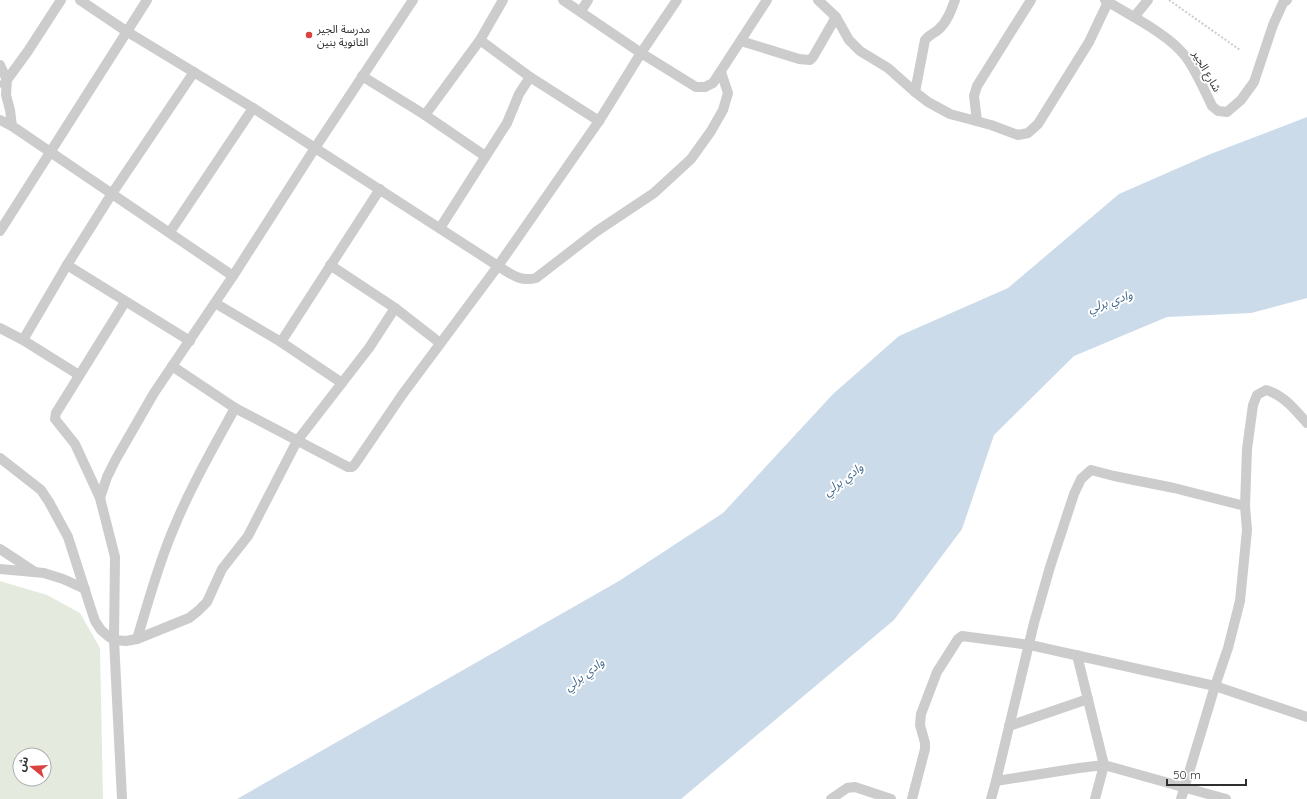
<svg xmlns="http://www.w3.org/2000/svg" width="1307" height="799" font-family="Quicksand,'Noto Sans Arabic',sans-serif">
	<rect width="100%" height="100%" fill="#fff"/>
	<!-- green -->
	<path fill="#e4ebde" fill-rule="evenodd" d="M0 581 47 595 80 613 100 648 103 799H0ZM20 755H44V779H20Z"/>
	<!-- water -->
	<polygon fill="#ccdbe9" points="1307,117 1307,298 1251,313 1167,317 1074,356 994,435 962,529 894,620 681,799 237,799 619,581 723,513 833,394 899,336 1008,288 1119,194 1208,155"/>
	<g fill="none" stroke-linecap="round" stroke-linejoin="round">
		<!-- path -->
		<polyline stroke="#ccc" stroke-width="2" stroke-dasharray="2 2" stroke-linecap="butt" points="1169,0 1240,50"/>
		<!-- minor -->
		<g stroke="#ccc" stroke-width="10">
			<path d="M80 0 126 31 253 108 498 266C511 274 520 282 536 278L597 231 654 193 691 159 711 131 723 110 728 93 721 72"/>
			<polyline points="563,0 641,53 696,87 705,87 713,83 767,0"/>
			<polyline points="818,0 836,17 849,40 860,51 888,68 915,92 928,102 950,114 991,125 1018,135 1028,133 1038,124 1089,42 1108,2"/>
			<path d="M1105 0C1129 15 1169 34 1186 57 1196 71 1204 89 1212 106L1218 111 1227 112 1241 100 1254 82 1273 25 1283 3 1287 0"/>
			<polyline points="581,11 588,0"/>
			<polyline points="1134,17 1148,0"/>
			<polyline points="480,40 530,77 599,121"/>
			<polyline points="741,41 799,59 810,60 813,57 836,17"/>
			<polyline points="0,65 7,80 6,95 10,110 12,126 233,276"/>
			<polyline points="362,76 425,115 485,156"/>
			<polyline points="4,84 28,51 61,0"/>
			<path d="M915 92 925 40C929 35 933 34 938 30 947 22 951 11 955 0"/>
			<polyline points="425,115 480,40 503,0"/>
			<polyline points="0,120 12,126"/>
			<polyline points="977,121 974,96 977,86 1031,0"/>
			<polyline points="440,228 507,123 519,94 530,77"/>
			<polyline points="0,231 147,0"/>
			<polyline points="170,232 253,108"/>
			<polyline points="67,265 190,341"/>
			<polyline points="330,265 395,308 440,343"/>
			<polyline points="215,303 281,342 342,383"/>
			<polyline points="0,328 23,340 79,375"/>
			<polyline points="23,340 67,265 111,195 194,72"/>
			<polyline points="281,342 380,189"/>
			<polyline points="172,366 235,408 348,467 352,467 355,464 402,395 498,266 599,121 641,53 677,0"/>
			<polyline points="0,458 41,490 49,502 68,537 91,609 95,621 101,630 108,636 114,640 126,641 137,639 189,618 198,611 207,602 222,569 248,536 297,441 369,348 395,308"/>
			<polyline points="100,498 107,477 116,459 154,393 233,276 315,148 413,0"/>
			<polyline points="0,549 35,572"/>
			<polyline points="0,569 44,573 63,579 85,589"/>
			<path d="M137 639C148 603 158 565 173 530 190 488 213 448 235 408"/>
			<polyline points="1077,655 1104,765 1095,799"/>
			<polyline points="1009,726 1088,699"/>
			<polyline points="996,781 1079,768 1104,765 1226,799"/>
			<polyline points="122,799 114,640 115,557 100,498 75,444 55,419 56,413 125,302"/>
			<polyline points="831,799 847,788 855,787 891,799"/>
			<polyline points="912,799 925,749 925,743 920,725 921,714 937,672 958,639 962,636 1030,645 1215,686 1307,717"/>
			<polyline points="991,799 996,781 1034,623 1050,567 1074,494 1081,479 1091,470 1114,476 1174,488 1245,506"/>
			<path d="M1181 799 1215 686 1228 648 1240 601 1247 530 1245 506 1247 449 1253 405 1257 395 1266 390C1284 395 1295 410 1307 423"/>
		</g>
	</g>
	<!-- markers -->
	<circle fill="#d8423f" stroke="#fff" stroke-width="1.5" cx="309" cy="35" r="4"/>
	<g text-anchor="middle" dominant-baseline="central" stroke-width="4" stroke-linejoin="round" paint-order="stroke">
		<!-- poi labels -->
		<g font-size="11" fill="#2f2f2f" stroke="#fff" text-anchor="start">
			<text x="317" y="29">مدرسة الجير<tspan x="317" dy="13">الثانوية بنين</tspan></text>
		</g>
		<!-- street labels -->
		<g font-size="11" fill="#2f2f2f" stroke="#fff">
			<text transform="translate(1207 71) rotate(60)">شارع الجير</text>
		</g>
		<!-- water labels -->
		<g font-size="12" font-style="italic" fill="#43688b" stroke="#fff">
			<text transform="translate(1110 301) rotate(-19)">وادي برلي</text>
			<text transform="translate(843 479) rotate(-37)">وادي برلي</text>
			<text transform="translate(584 674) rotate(-37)">وادي برلي</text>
		</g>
	</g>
	<!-- north arrow -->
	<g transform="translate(32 767) rotate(288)"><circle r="19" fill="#ffffff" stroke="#acacac"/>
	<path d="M0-3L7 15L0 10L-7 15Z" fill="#d8423f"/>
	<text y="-6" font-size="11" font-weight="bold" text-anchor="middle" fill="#2f2f2f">ش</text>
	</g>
	<!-- scale -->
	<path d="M1167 779v6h79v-6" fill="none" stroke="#2f2f2f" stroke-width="2"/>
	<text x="1173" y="779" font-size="12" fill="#2f2f2f" stroke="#ffffff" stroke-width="3" paint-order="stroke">50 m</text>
</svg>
